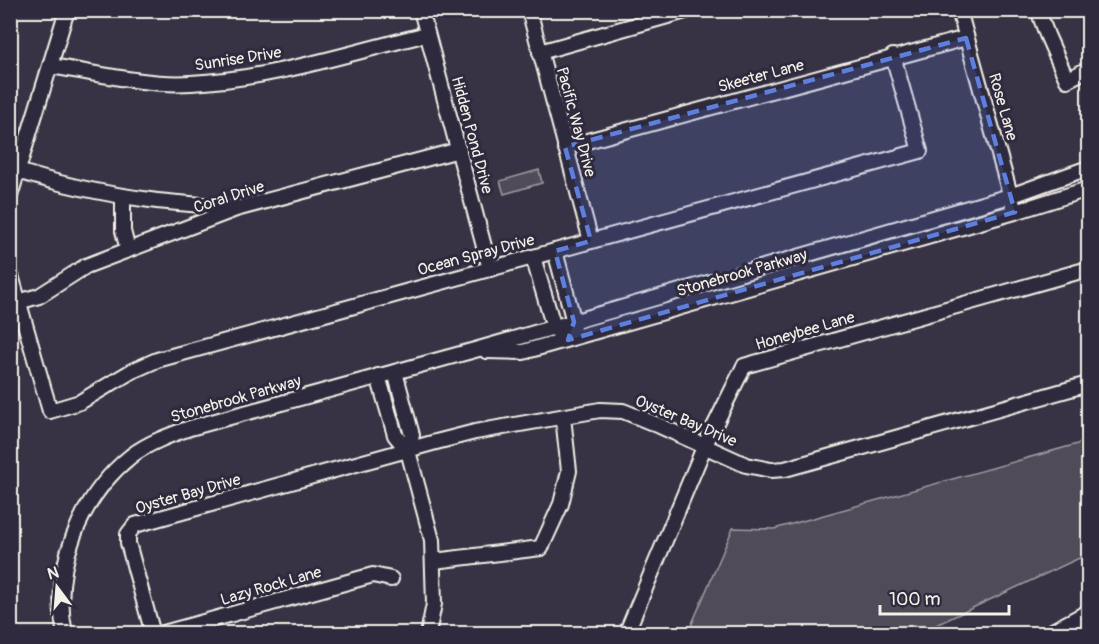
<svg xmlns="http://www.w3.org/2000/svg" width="1099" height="644" font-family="Pangolin,sans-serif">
	<rect width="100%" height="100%" fill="#373244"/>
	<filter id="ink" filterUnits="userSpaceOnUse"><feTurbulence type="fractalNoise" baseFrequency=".0167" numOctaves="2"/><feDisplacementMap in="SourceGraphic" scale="12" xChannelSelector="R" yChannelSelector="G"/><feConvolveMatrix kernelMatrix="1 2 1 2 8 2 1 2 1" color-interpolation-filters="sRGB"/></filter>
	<g filter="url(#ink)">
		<!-- green -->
		<g fill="#504b59" stroke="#a29ea0" stroke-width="1.5">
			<polygon points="539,170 542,183 504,194 500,181"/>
			<polygon points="1088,441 1088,554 919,633 688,633 733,528 774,529"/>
		</g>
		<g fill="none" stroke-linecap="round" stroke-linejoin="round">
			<!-- minor casing -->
			<g stroke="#f4f1e8" stroke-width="18">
				<g id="minor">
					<polyline points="421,10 490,269"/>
					<polyline points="529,10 591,241"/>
					<polyline points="959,10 1013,205"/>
					<polyline points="1038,10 1047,35 1067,80 1088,69"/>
					<polyline points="540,52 689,10"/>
					<path d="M51 66C94 73 149 86 191 83 271 79 350 53 427 34"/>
					<polyline points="565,147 966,38"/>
					<path d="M18 171C61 185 105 194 150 200 178 204 206 204 234 209"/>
					<polyline points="10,196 67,10"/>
					<polyline points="123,196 123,231 128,250"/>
					<polyline points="555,251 574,322 572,329"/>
					<polyline points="533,257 554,328 560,333"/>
					<polyline points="10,272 50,411 80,402 132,371 157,360 920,151 893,56"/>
					<polyline points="18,302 39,296 86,266 236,209 459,150"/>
					<polyline points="486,351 523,352 1015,212 1088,189"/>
					<polyline points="395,372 412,435 408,451"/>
					<polyline points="378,376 395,435 408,451 432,540 434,604 428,634"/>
					<polyline points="434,561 541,548 561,504 569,471 563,417"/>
					<path d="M65 634C51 569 80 497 131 456 148 443 170 435 190 428L475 350 1010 196 1088 168"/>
					<polyline points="153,634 128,543 128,534 135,525 436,442 475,432 600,410 623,411 660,426 746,465 771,470 785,469 1088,384"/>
					<polyline points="160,634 373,575 391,579"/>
					<polyline points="626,634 705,445 744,366 1088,269"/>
					<polyline points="1047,634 1088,612"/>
				</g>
			</g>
			<!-- minor -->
			<use href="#minor" stroke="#2f2a3d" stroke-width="14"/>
		</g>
	</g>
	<!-- marked area -->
	<path fill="#5e7fdd" fill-opacity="0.2" stroke="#5e7fdd" stroke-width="4.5" stroke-dasharray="12 8" stroke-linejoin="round" d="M966 38 1015 212 568 340 574 322 555 251 591 241 565 147Z"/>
	<g text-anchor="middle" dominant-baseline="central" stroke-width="6" stroke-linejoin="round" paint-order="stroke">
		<!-- street labels -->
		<g font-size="16" fill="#f4f1e8" stroke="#2f2a3d">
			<text transform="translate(238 59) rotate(-9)">Sunrise Drive</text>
			<text transform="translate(761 76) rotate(-15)">Skeeter Lane</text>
			<text transform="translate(1003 107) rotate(74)">Rose Lane</text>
			<text transform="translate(576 122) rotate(75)">Pacific Way Drive</text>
			<text transform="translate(472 135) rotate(75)">Hidden Pond Drive</text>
			<text transform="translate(229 197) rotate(-18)">Coral Drive</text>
			<text transform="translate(476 255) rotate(-15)">Ocean Spray Drive</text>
			<text transform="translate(742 273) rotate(-16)">Stonebrook Parkway</text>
			<text transform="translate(805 331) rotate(-16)">Honeybee Lane</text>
			<text transform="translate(236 399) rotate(-16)">Stonebrook Parkway</text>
			<text transform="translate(686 421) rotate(23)">Oyster Bay Drive</text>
			<text transform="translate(188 494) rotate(-16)">Oyster Bay Drive</text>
			<text transform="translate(271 586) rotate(-16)">Lazy Rock Lane</text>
		</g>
	</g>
	<!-- margin -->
	<rect width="1099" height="644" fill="none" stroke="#2f2a3d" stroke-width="36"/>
	<rect x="18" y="18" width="1063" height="608" fill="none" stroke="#f4f1e8" stroke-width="2" filter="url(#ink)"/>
	<!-- north arrow -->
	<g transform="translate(57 587) rotate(344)" stroke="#2f2a3d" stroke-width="4.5" paint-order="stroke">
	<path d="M0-4.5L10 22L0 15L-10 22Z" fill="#f4f1e8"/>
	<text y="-9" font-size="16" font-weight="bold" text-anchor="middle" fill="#f4f1e8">N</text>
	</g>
	<!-- scale -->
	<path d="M880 605v9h129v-9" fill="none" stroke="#f4f1e8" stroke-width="3"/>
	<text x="889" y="605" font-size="18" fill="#f4f1e8" stroke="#2f2a3d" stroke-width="4.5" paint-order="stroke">100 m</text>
</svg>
